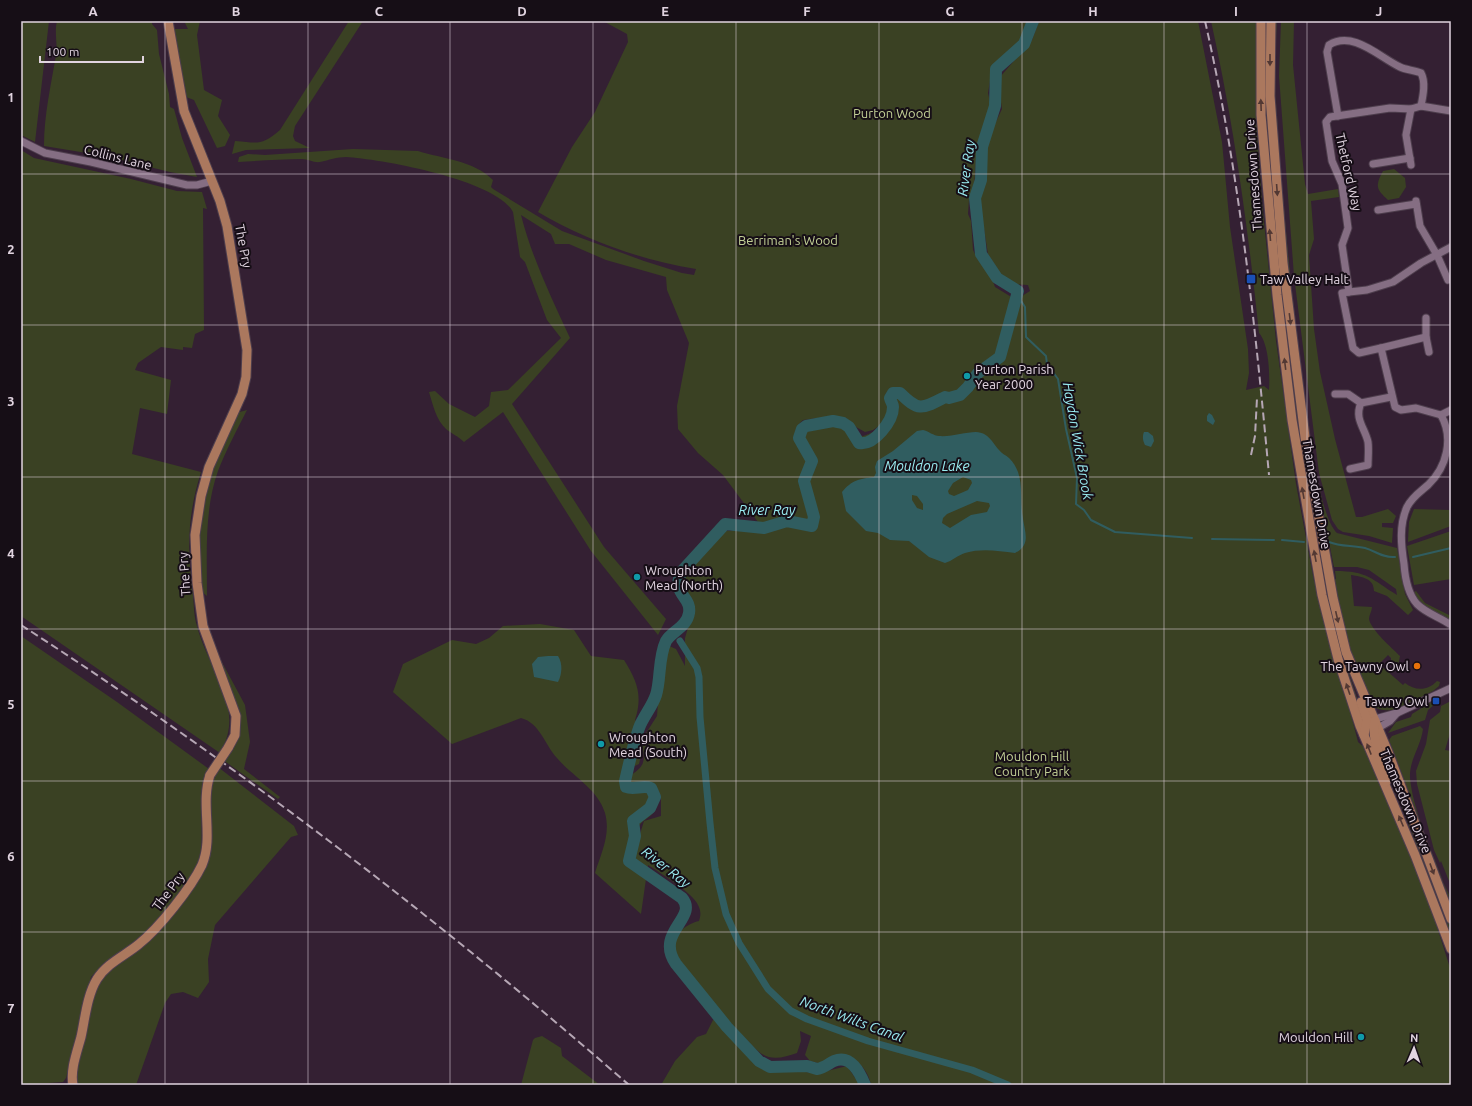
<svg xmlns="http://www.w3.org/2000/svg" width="1472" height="1106" font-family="Ubuntu,sans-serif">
	<rect width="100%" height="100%" fill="#342033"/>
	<!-- green -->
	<g fill="#3a4123" fill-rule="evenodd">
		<polygon points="21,21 49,21 35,142 21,135"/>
		<path d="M57 21H152V24L157 30 159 54 169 94 170 107 174 109 182 138 197 177 170 172 105 156 44 146C44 115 51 85 56 55 58 44 54 32 57 21Z"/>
		<polygon points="187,21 200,21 197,35 204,90 222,100 218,116 230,135 225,146 217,148 194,100 186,97 174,29 188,29 185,23"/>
		<path d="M349 21H363L295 126 293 136 295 141 310 148 246 150 232 154 235 141C259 143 261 146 280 130Z"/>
		<path d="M603 21H1029L1024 40 1018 49 996 66 991 75 988 93 992 111 977 145 974 188 969 199 968 214 971 221 973 250 977 258 992 279 995 287 1013 298V304L1004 323 999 357 993 364 974 376 965 389 959 394 934 397 924 404 909 403C906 392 896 387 886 393L885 397 888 404V398L896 393 903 403 908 406 925 405 941 398 959 396 981 374 996 364 1003 354 1005 334 1022 296 1030 291 1028 285 1014 284 1000 273 988 254 979 197 984 174 986 152 992 130 1002 109 999 89 1000 77 1032 40 1039 21H1198L1222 142 1230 227 1248 349 1249 373 1246 390 1264 386 1269 390C1270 375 1269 344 1259 333 1248 228 1234 124 1211 21H1256V117L1262 202 1276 341 1296 484 1314 581 1317 582 1358 742 1366 749 1424 886 1451 971V1085H871C868 1069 855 1054 837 1058 833 1059 829 1063 826 1065L810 1061 805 1055 811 1036 800 1031 801 1041 797 1053C785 1057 773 1061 762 1054 750 1047 678 964 674 953 669 936 686 924 699 921 701 915 701 911 698 905 694 894 659 872 648 865L641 914 595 873C601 853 611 835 605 813 598 789 572 776 557 758 545 745 540 723 521 718L452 744 393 692 403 664 452 640 476 644 489 638 503 626 540 624 574 630 591 656 624 660C637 681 643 695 635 720L645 729 638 738 642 751 639 764 626 770 620 780 624 789H638L647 786 655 793 658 803C656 806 655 811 652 814 646 821 635 823 640 834L644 821 661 816V796L654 786 630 783 631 775C647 765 645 758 641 741L657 716 660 676 669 646 676 649 685 666V638L692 614 691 607C678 597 678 589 680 574L688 563 724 531H749L786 523 815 526 813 517 808 520 791 518 776 522H758L723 475 698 453 678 429 677 406 689 343 667 290 666 277 606 260 569 244H555L551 234 521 215C532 258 551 297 570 338L512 404 604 547 666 619 658 635 591 551 503 412 464 442C458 436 452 434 446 429 436 420 433 405 429 392L435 391 449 404 475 417 489 406 491 392 508 390 561 338 547 320 525 262 520 257 513 212C497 180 381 159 346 157 337 157 329 160 320 162 314 163 308 159 302 159 281 159 259 161 238 162L239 157 248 154 265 155 353 149 418 151C443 159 473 160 493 180L491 187 493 189 562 231 644 261 682 273 694 275 696 269C643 261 583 239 538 212L572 147 595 112 628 42 627 34ZM833 416 846 418 856 427 865 432 873 430 885 422C879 431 867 435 857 438 852 433 848 427 841 423 835 420 807 422 802 425 799 427 798 430 798 433 796 445 815 451 810 463 804 447 785 436 803 420Z"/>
		<path d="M1264 21H1267L1268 129 1279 263 1296 402 1316 531 1314 532C1287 363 1263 192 1264 21Z"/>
		<path d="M1275 21H1277C1273 80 1278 138 1283 197 1289 269 1297 342 1307 414 1311 439 1320 517 1337 533L1397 548 1405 594 1413 610 1408 615 1387 596 1374 591C1374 578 1362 577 1351 575L1354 606 1372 607C1372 611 1369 615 1369 619 1371 630 1392 648 1400 656L1398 666 1391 661V658L1388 655 1379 664 1403 685 1405 683C1415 691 1428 691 1437 681L1440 682 1439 686 1433 691C1416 699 1391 719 1373 706L1352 659 1333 580 1336 579 1335 571C1368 571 1371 579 1397 595L1396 589 1369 570 1357 567H1334L1327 532 1324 531C1296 363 1274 192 1275 21Z"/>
		<polygon points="1281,21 1294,21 1293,65 1305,184 1308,194 1338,189 1339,197 1311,201 1314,239 1309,255 1314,329 1320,372 1335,439 1356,517 1362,517 1388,509 1396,516 1393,523 1382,523 1382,527 1393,528 1392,543 1369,536 1343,532 1338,529 1332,520 1319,473 1294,276 1279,76"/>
		<path d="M21 150 34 158 131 179 177 191 202 192 207 209 203 208 204 330 195 334 192 348 183 347V350L161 347 138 363 135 370 171 380 167 414 140 408 132 454 201 472C187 517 187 550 193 596 194 606 194 617 197 626 208 670 247 707 220 753L21 616Z"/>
		<path d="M1394 169 1405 178 1406 187 1399 198 1388 200C1376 189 1375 186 1383 171Z"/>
		<path d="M247 410C237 430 226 450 218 471 204 510 207 555 207 596L201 591 198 535 202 494 236 413Z"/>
		<polygon points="1414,509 1451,510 1451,526 1408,542 1409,522"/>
		<polygon points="1451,531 1451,579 1414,585 1407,546"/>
		<path d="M1325 577 1339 643 1358 701 1360 714C1344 669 1333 624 1323 578Z"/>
		<path d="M1416 591 1425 603 1451 616V621C1435 611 1424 610 1413 593Z"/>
		<path d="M21 636 117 702 209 769C207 781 203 793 202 805 200 823 204 841 199 859 194 877 159 921 145 933 128 949 106 960 91 977L66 1078 63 1082 21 1085Z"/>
		<polygon points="217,653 245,705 250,742 244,769 280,797 278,799 223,760 232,751 231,750 236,743 239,721"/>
		<polygon points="1433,701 1435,704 1428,710 1425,720 1388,733 1396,722 1411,717 1412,714"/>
		<polygon points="1451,701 1451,730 1445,750 1451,751 1451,886 1441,861 1440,863 1434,850 1417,784 1416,771 1426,744 1430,720 1440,712 1441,706"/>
		<path d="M1420 726 1423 729C1421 746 1409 760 1410 778 1413 810 1431 848 1442 878 1444 886 1451 895 1451 903L1389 740 1392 736Z"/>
		<polygon points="1382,746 1451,929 1451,935 1379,747"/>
		<polygon points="218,767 294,826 298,835 291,837 215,925 208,959 209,982 198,998 183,992 171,994 165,1003 136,1085 77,1085 76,1077 82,1043 97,985 105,973 141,946 206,860 211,787"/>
		<polygon points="718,1019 751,1058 764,1066 791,1071 819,1073 847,1066 860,1085 661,1085 675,1061 697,1037 706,1034 713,1020"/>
		<polygon points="542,1036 561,1048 562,1056 600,1085 521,1085 533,1040 535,1038"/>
	</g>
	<!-- water -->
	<g fill="#305d60" fill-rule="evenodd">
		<polygon points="1209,413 1212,415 1215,421 1213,425 1207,421 1207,416"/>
		<path d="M923 430C928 431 934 436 939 436 952 437 965 432 976 432 989 433 992 442 999 450 1002 454 1006 455 1009 458 1026 475 1019 497 1023 519 1025 533 1031 545 1015 553 998 551 982 548 965 553 958 555 952 561 945 563L929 557 909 541 890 540 878 533 866 531 846 511 842 492C852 480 859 479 874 477L876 473 875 467 877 461 893 451 917 431ZM963 477 971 480 972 483 968 490 954 496 949 494 948 491 953 483ZM912 495 917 496 923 504V510L917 508 912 500ZM977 501 989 503 990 506 987 512 971 515 950 528 942 523 943 518 947 514Z"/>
		<path d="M1144 432H1148L1153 436 1154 441 1151 447 1145 445C1143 441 1142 437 1144 432Z"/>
		<path d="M548 656H558C563 664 562 674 558 682L534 677 532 664 538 657Z"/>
	</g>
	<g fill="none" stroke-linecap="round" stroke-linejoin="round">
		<!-- stream -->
		<g stroke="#305d60" stroke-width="2">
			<polyline points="1018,296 1025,307 1026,337 1046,356 1047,364 1058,379 1066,429 1077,478 1076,504 1084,510 1091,520 1115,532 1192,538"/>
			<polyline points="1212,539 1274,540"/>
			<polyline points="1282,540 1304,542"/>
			<path d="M1329 542C1341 547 1353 545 1365 548 1376 551 1382 558 1395 557"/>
			<polyline points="1413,557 1451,548"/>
		</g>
		<!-- canal -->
		<polyline stroke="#305d60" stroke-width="7" points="680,641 697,668 699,677 700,717 710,823 715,868 726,914 739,943 768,989 791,1011 807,1019 868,1041 972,1070 1008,1085"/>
		<!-- river -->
		<path stroke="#305d60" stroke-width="12" d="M865 1085C860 1073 851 1054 834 1061 828 1064 824 1068 817 1069L807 1066 770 1067 759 1061 727 1027 676 964C654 932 699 918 682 898L629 861 635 836 633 821 650 808 655 797 651 788C643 785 634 790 626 787L625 781C629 764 633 745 639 728 643 717 652 707 656 695 661 679 658 658 666 641 672 631 687 627 689 613 692 596 670 594 682 571L725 524 764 528 787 521 812 526 814 517 804 481 812 461 799 438 802 429 806 426 833 421 843 423 849 427 859 443C874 446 893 421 893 407 893 404 891 402 890 398L893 393H900C919 412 922 409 945 397L949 398 960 395 968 387 978 373 1000 357 1018 291 997 278 981 254 975 198 981 180 982 147 995 106 996 69 1024 44 1033 21"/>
		<!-- minor casing -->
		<g stroke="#4e3e4d" stroke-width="9">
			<g id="minor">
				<path d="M1338 116 1327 52 1329 45C1353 30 1379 57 1400 67 1406 70 1414 70 1421 73 1426 82 1423 96 1421 106"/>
				<polyline points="21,141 45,153 91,162 187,185 197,185 212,181"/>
				<polyline points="1373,164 1410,158"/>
				<polyline points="1411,165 1406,135 1411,109"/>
				<polyline points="1416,201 1420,226 1437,255 1448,280"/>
				<polyline points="1378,210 1416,204"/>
				<polyline points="1349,292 1367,290 1393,282 1421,263 1451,247"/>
				<polyline points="1426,318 1426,337 1429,352"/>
				<polyline points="1381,348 1426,337"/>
				<polyline points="1335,394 1348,394 1361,403"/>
				<path d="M1451 410 1441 415C1454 438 1447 467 1428 485 1420 492 1412 497 1407 507 1399 525 1401 545 1404 564 1405 578 1408 594 1417 604 1427 614 1440 617 1451 625"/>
				<polyline points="1441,415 1416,408 1401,410 1395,407 1381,348 1359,353 1353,348 1342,293 1349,292 1342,245 1348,228 1344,199 1342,184 1332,161 1326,122 1330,117 1390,108 1411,109 1421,106 1451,111"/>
				<path d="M1350 469 1368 465C1368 458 1369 450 1368 442 1365 428 1354 419 1361 403L1391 397"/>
				<polyline points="1375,719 1397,713 1451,688"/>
				<polyline points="1378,728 1390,721 1397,713"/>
			</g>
		</g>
		<!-- major casing -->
		<g stroke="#4e3e4d" stroke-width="11">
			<g id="major">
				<polyline points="168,21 184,111 220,201 227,226 247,350 246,377 242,394 209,467 201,496 195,535 197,583 203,626 236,716 235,735 228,748"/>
				<polyline points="1261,21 1261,115 1277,295 1292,420 1322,595 1338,659 1360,726 1415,855 1451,949"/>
				<polyline points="1271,21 1270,96 1283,263 1306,445 1333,598 1346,652 1388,752 1451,919"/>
				<polyline points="1361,702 1367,720 1364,735"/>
				<path d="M1375 721C1370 739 1384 761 1386 782"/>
				<path d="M73 1085C70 1070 77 1052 81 1037 85 1019 87 995 97 979 107 963 126 955 139 944 159 928 191 888 202 865 214 837 200 804 210 775"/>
			</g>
		</g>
		<!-- minor -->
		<use href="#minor" stroke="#856e83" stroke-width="7"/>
		<!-- major -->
		<use href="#major" stroke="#ab785e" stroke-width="9"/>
		<!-- rail -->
		<g stroke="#b6a7b5" stroke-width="2" stroke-dasharray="8 4" stroke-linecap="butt">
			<path d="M1205 21C1239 170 1255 323 1269 475"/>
			<polyline points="1251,455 1255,436 1257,398"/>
			<path d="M21 625C235 763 437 918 629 1085"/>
		</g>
		<!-- major-bridge casing -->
		<g stroke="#4e3e4d" stroke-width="11" stroke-linecap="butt">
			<polyline id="major-bridge" points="210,775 228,748"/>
		</g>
		<!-- major-bridge -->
		<use href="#major-bridge" stroke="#ab785e" stroke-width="9"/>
	</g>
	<!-- one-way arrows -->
	<defs><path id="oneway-solid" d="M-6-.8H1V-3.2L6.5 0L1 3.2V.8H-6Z"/></defs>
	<g fill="#523833">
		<use href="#oneway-solid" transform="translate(1270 60) rotate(90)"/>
		<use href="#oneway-solid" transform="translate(1261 105) rotate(-92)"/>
		<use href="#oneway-solid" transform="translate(1277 190) rotate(86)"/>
		<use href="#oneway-solid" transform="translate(1270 235) rotate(-95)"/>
		<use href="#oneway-solid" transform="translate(1290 319) rotate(83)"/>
		<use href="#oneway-solid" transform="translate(1285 364) rotate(-97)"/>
		<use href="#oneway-solid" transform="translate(1303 493) rotate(-100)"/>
		<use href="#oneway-solid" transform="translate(1315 556) rotate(-101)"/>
		<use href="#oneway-solid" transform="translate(1337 617) rotate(77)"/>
		<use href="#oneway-solid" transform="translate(1348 689) rotate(-109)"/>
		<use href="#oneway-solid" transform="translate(1369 749) rotate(-111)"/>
		<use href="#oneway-solid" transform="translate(1401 821) rotate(-113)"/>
		<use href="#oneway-solid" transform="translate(1432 869) rotate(70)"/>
	</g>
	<!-- grid -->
	<path fill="none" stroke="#e1d4e0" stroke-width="1" stroke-opacity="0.55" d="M165 21V1085M308 21V1085M450 21V1085M593 21V1085M736 21V1085M879 21V1085M1022 21V1085M1164 21V1085M1307 21V1085M21 174H1451M21 325H1451M21 477H1451M21 629H1451M21 781H1451M21 932H1451"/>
	<!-- markers -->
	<g fill="#1a4fb4" stroke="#160e16" stroke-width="1.5">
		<rect x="1246" y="274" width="10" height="10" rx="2"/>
		<rect x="1432" y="697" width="8" height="8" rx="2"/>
	</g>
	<g fill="#0f9aa8" stroke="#160e16" stroke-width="1.5">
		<circle cx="967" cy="376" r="4"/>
		<circle cx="637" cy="577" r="4"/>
		<circle cx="601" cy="744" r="4"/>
		<circle cx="1361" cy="1037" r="4"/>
	</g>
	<circle fill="#e8710a" stroke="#160e16" stroke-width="1.5" cx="1417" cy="666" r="4"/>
	<g text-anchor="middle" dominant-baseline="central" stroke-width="4" stroke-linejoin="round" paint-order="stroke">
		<!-- park labels -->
		<g font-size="13" fill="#c2d095" stroke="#160e16">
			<text x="892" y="113">Purton Wood</text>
			<text x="788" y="240">Berriman's Wood</text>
			<text x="1032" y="756">Mouldon Hill<tspan x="1032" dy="15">Country Park</tspan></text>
		</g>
		<!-- street labels -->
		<g font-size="13" fill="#e1d4e0" stroke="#160e16">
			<text transform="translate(118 157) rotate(14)">Collins Lane</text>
			<text transform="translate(1349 172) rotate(77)">Thetford Way</text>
			<text transform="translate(1253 175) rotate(-94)">Thamesdown Drive</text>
			<text transform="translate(244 246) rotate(79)">The Pry</text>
			<text transform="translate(1317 494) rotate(80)">Thamesdown Drive</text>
			<text transform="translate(184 574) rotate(-94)">The Pry</text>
			<text transform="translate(1406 801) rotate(67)">Thamesdown Drive</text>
			<text transform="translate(168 891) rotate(-53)">The Pry</text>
		</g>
		<!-- poi labels -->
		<g font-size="13" fill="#e1d4e0" stroke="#160e16" text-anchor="start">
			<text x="1260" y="279">Taw Valley Halt</text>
			<text x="975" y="369">Purton Parish<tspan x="975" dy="15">Year 2000</tspan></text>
			<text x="645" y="570">Wroughton<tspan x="645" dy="15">Mead (North)</tspan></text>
			<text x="1409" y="666" text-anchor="end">The Tawny Owl</text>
			<text x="1428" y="701" text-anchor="end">Tawny Owl</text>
			<text x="609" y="737">Wroughton<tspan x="609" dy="15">Mead (South)</tspan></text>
			<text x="1353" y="1037" text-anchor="end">Mouldon Hill</text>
		</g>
		<!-- water labels -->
		<g font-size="14" font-style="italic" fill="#99ebf0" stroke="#160e16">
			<text transform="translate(966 168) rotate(-82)">River Ray</text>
			<text transform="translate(1078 441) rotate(80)">Haydon Wick Brook</text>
			<text x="927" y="466">Mouldon Lake</text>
			<text x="767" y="510">River Ray</text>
			<text transform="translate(666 867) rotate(38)">River Ray</text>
			<text transform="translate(852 1019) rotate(20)">North Wilts Canal</text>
		</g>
	</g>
	<!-- border -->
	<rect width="1472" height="1106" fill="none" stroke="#160e16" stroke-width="44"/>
	<!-- north arrow -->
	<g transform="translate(1414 1048) rotate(2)" stroke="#160e16" stroke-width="3" paint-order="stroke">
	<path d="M0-3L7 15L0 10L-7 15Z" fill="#e1d4e0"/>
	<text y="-6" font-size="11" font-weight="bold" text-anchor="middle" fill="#e1d4e0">N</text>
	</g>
	<!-- scale -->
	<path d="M40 56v6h103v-6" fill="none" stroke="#e1d4e0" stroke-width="2"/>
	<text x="46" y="56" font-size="12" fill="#e1d4e0" stroke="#160e16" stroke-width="3" paint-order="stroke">100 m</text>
	<rect x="22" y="22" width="1428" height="1062" fill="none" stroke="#e1d4e0" stroke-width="1.5"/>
	<g font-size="13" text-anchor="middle" font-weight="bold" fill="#e1d4e0">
		<text x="93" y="16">A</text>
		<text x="236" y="16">B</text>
		<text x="379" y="16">C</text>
		<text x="522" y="16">D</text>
		<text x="665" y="16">E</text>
		<text x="807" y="16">F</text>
		<text x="950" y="16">G</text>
		<text x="1093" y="16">H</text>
		<text x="1236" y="16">I</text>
		<text x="1379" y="16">J</text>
		<text x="11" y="102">1</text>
		<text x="11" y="254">2</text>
		<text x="11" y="406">3</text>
		<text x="11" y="558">4</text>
		<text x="11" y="709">5</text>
		<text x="11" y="861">6</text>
		<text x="11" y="1013">7</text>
	</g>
</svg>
